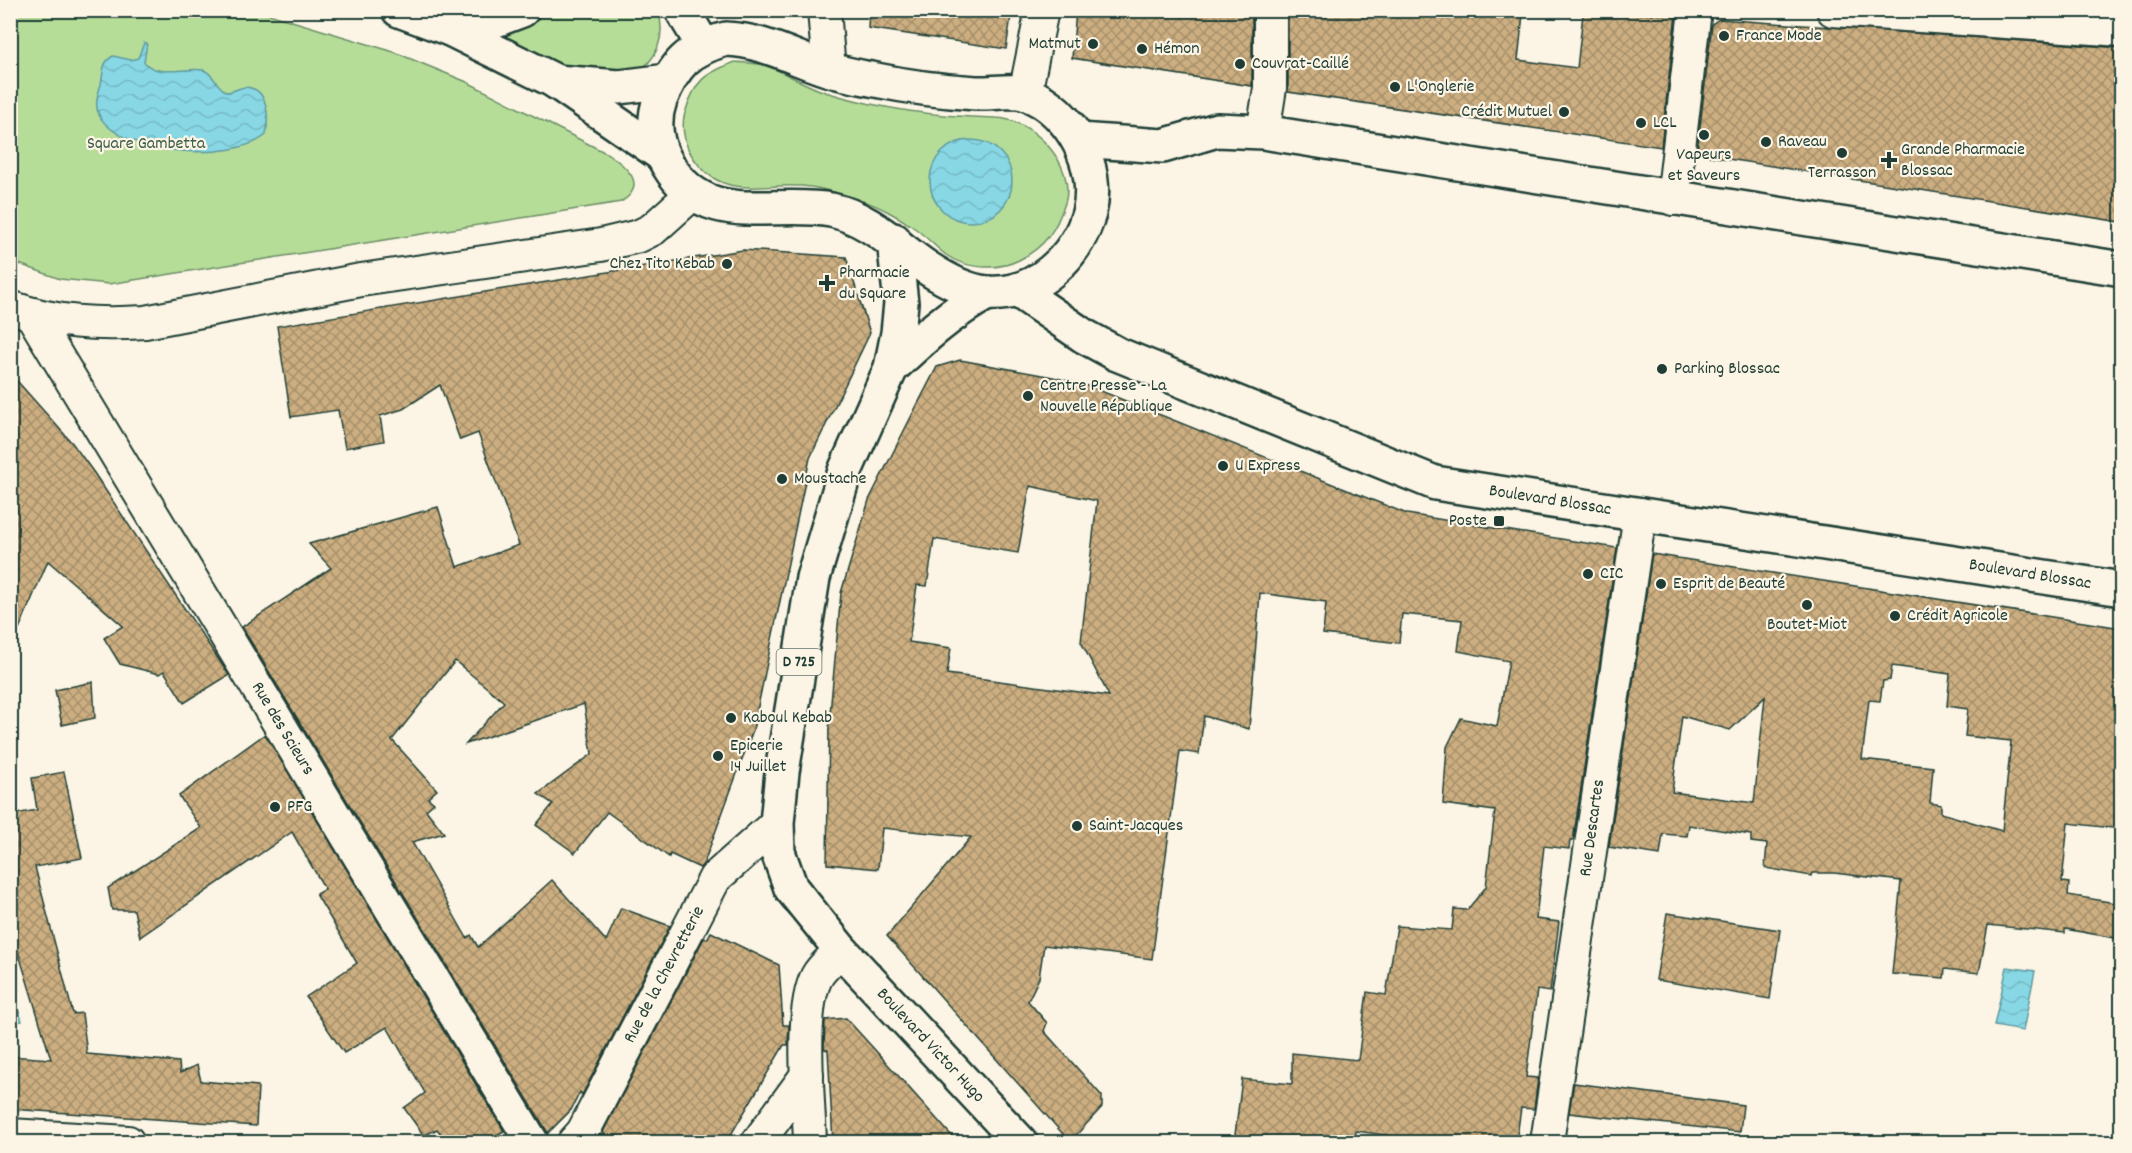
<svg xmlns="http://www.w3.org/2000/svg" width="2132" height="1153" font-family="Dekko,sans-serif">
	<defs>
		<pattern id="water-waves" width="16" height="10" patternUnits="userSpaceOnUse" patternTransform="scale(1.5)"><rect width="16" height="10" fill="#88d7e5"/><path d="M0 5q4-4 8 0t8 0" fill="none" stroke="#75b9c5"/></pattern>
		<pattern id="building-cross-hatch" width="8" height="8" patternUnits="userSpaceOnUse" patternTransform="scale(1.5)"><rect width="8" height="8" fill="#ccae80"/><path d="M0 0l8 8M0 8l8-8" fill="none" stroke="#a58f6a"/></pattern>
	</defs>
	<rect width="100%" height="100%" fill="#fcf5e5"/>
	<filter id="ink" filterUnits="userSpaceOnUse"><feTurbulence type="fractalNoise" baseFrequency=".0167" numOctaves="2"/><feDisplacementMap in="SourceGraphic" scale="12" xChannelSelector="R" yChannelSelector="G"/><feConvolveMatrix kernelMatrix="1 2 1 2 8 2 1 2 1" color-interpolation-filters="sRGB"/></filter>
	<g filter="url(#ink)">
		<!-- park -->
		<g fill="#b6dd98" stroke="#6a8d66" stroke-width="1.5">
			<path d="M11 11H259L394 52 467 82 608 154C626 166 649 185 621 202L109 284 60 279 11 261Z"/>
			<path d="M545 11H658C666 34 658 62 634 73 627 76 582 76 573 74 553 70 510 47 488 37L523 24Z"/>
			<path d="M735 62C744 63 755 63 764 65 785 72 804 85 825 92 885 110 932 116 995 118 1032 118 1077 165 1065 203 1056 230 1045 247 1019 260 997 271 966 269 946 255 934 246 925 235 913 227 899 217 878 205 862 201 846 196 828 189 811 187 764 180 722 205 691 154 684 143 681 125 685 113 695 80 704 74 735 62Z"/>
		</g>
		<!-- water -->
		<g fill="url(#water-waves)" stroke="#5e999e" stroke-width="1.5">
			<path d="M144 43H147L144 62C158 78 185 67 203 70 213 72 217 88 227 92 234 92 239 87 246 87 269 89 269 117 266 135 235 162 121 157 99 115 94 105 98 94 101 84 104 72 101 63 113 56L131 60 138 58Z"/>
			<circle cx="971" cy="181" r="41"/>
			<polygon points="2007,967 2035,971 2023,1031 1994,1026"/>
			<polygon points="11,982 22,1021 11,1024 10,1024"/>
		</g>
		<!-- building -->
		<g fill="url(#building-cross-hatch)" stroke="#1f3d34" stroke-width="1.5" fill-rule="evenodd">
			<polygon points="869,10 1012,10 1006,49 868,28"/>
			<polygon points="1076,10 1252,10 1252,86 1072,58"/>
			<polygon points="1288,10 1523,14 1518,60 1577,68 1583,14 1676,14 1661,147 1288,92"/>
			<polygon points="1719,19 2121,48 2121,222 1709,156 1710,153 1697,152 1712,24"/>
			<polygon points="743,250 846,257 870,333 810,458 753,730 704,863 700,868 670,854 669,857 607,812 575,853 536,825 553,804 538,794 592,754 584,704 466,744 504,702 455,661 392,740 437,790 428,798 434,803 426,810 444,833 412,842 467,938 471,935 478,947 552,880 606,941 621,908 670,926 582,1095 580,1092 571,1110 548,1133 242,627 331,568 309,544 438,507 457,567 519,545 478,433 460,440 440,385 403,409 380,416 384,441 345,448 338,410 291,417 277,326"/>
			<path d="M960 360 1053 377 1091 387 1407 514 1617 548 1573 841H1570L1569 849 1544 846 1536 919 1559 922 1550 992 1537 990 1526 1077 1538 1078 1534 1109 1521 1108 1516 1143H1442L1356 1131 1355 1143H1234L1242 1079 1292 1084V1053L1358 1060 1367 992 1386 995 1397 926 1452 930 1454 909 1467 910 1486 887 1495 811 1443 804 1447 747 1461 718 1497 726 1509 661 1458 651 1462 620 1402 614 1399 643 1323 634 1326 602 1260 593 1249 729 1204 716 1199 754 1180 751 1152 959 1044 945 1039 978 1028 1001 1047 1023 1044 1031 1102 1096V1107L1070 1142 887 936 971 837 882 828 878 869 827 864 829 725 841 593 869 500 912 415 937 367ZM1030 486 1097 501 1081 642 1109 696 947 674 951 648 909 642 917 585 927 586 934 539 1018 553Z"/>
			<polygon points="10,373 73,444 94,473 229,675 184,703 164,671 159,674 120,664 104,638 123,626 48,561 10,650"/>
			<path d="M1652 554 2121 628V829L2068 823 2062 882 2069 883 2068 895 2121 904V939L2065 929V933L1988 925 1979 973 1945 969 1944 978 1892 974 1901 881 1834 873H1812L1811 876 1765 868 1767 844 1751 842V835L1689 825 1687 836 1663 834 1660 855 1609 847ZM1892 666 1950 674 1947 706 1968 709 1965 736 2011 741 2002 831 1941 813V805L1930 803 1933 767 1862 759 1869 700 1880 701 1883 681 1890 680ZM1765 697 1754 803 1672 792 1682 716 1730 730Z"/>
			<polygon points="93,682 95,718 62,725 55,690"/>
			<polygon points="265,734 504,1131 485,1142 445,1139 437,1129 424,1136 404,1108 425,1093 387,1027 344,1053 306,997 357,963 316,894 325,889 292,832 140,937 134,910 112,910 108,888 201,828 179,796"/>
			<polygon points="64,772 82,858 35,867 73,1014 82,1013 87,1054 179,1062 180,1073 197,1065 201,1081 258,1086 256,1126 10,1109 10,1056 51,1059 10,925 10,815 37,810 32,778"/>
			<polygon points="1667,913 1780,930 1770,999 1656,980"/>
			<polygon points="711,932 779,965 783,1025 789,1025 788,1045 784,1045 726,1143 609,1143 603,1132 704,938 707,939"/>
			<polygon points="846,1018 903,1081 958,1143 833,1143 828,1050 824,1049 825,1020"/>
			<polygon points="1574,1083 1743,1105 1740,1132 1569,1113"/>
		</g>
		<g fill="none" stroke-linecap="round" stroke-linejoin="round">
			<!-- street casing -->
			<g stroke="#1f3d34" stroke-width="36">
				<g id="street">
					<polyline points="824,10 829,70"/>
					<polyline points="1833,10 2122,30"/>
					<polyline points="1025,94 1042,10"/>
					<polyline points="1263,132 1270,88 1270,10"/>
					<polyline points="1673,199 1695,10"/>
					<path d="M10 307C55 323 98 325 145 322L361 280 601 245 639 236 653 229 692 194"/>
					<polyline points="32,315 532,1142"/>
					<polyline points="10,1135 128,1142"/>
					<polyline points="574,1142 583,1132 715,878 777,823"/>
					<polyline points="758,1142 807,1075"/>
					<path d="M810 1142C809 1104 798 1003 819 973 825 965 834 957 841 950"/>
					<polyline points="1547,1142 1640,514"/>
				</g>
			</g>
			<!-- secondary casing -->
			<g stroke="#1f3d34" stroke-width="38">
				<g id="secondary">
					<polyline points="399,10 450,29 555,81 661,154"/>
					<polyline points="556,82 619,87 668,81"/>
					<polyline points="1079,140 1163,146 1217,130 1263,132 2122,269"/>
					<polyline points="1017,290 1084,336 1117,354 1435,483 2122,589"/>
				</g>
			</g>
			<!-- primary casing -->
			<g stroke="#1f3d34" stroke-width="38">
				<g id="primary">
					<polyline points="682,10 703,45"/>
					<polyline points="450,29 493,21 522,10"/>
					<path d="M726 39C762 40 793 58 827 69 843 74 860 77 876 80 909 87 943 91 976 93 991 94 1012 89 1027 94 1071 110 1101 167 1089 213 1077 257 1035 297 987 293 965 291 944 279 926 267 895 246 870 218 831 210 770 199 707 230 668 165 656 146 652 122 660 100 674 65 688 49 726 39Z"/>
					<polyline points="894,240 901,303 898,333 891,368 845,471 813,578 782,772 777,823 778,852 791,888 841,950 1020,1142"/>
					<path d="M891 368C921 340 950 313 987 293"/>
				</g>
			</g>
			<!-- street -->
			<use href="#street" stroke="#fcf5e5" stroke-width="32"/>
			<!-- secondary -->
			<use href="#secondary" stroke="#fcf5e5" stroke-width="33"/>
			<!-- primary -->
			<use href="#primary" stroke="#fcf5e5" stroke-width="33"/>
		</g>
	</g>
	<!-- markers -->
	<g fill="#1f3d34" stroke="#fcf5e5" stroke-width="2">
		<circle cx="1724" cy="36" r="6"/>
		<circle cx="1093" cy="44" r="6"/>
		<circle cx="1142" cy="49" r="6"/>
		<circle cx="1240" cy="64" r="6"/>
		<circle cx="1395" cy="87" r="6"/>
		<circle cx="1564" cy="112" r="6"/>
		<circle cx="1641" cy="123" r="6"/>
		<circle cx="1704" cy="135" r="6"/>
		<circle cx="1766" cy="142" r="6"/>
		<circle cx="1842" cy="153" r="6"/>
		<path d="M1886 151h6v6h6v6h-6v6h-6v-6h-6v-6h6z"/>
		<circle cx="727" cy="264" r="6"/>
		<path d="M824 274h6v6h6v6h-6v6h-6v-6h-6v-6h6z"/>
		<circle cx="1662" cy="369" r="6"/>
		<circle cx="1028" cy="396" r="6"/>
		<circle cx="1223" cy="466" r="6"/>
		<circle cx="782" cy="479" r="6"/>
		<rect x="1493" y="515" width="12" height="12" rx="3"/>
		<circle cx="1588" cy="574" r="6"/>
		<circle cx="1661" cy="584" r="6"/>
		<circle cx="1807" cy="605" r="6"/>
		<circle cx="1895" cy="616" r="6"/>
		<circle cx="731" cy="718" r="6"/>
		<circle cx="718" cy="756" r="6"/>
		<circle cx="275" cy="807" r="6"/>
		<circle cx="1077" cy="826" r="6"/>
	</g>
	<g text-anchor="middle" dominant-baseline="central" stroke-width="4.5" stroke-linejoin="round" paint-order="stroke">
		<!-- shield labels -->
		<rect fill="#fcf5e5" stroke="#617469" stroke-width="1.5" x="776.5" y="649" width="45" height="26" rx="4.5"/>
		<g font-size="16" font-weight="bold" fill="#1f3d34">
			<text x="799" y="662">D 725</text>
		</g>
		<!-- poi labels -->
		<g font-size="18" fill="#1f3d34" stroke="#fcf5e5" text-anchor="start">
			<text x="1736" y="36">France Mode</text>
			<text x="1081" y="44" text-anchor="end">Matmut</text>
			<text x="1154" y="49">Hémon</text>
			<text x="1252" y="64">Couvrat-Caillé</text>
			<text x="1407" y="87">L'Onglerie</text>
			<text x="1552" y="112" text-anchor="end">Crédit Mutuel</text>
			<text x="1653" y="123">LCL</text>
			<text x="1778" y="142">Raveau</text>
			<text x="1901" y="150">Grande Pharmacie<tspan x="1901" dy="21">Blossac</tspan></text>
			<text x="1704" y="155" text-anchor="middle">Vapeurs<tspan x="1704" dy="21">et Saveurs</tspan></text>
			<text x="1842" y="173" text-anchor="middle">Terrasson</text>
			<text x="715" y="264" text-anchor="end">Chez Tito Kebab</text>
			<text x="839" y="273">Pharmacie<tspan x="839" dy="21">du Square</tspan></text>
			<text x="1674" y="369">Parking Blossac</text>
			<text x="1040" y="386">Centre Presse - La<tspan x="1040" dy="21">Nouvelle République</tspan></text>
			<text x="1235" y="466">U Express</text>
			<text x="794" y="479">Moustache</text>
			<text x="1487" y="521" text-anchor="end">Poste</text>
			<text x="1600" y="574">CIC</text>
			<text x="1673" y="584">Esprit de Beauté</text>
			<text x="1907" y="616">Crédit Agricole</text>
			<text x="1807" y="625" text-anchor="middle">Boutet-Miot</text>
			<text x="743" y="718">Kaboul Kebab</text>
			<text x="730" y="746">Epicerie<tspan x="730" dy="21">14 Juillet</tspan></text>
			<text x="287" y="807">PFG</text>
			<text x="1089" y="826">Saint-Jacques</text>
		</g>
		<!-- park labels -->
		<g font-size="18" fill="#3d5d48" stroke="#fcf5e5">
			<text x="146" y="144">Square Gambetta</text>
		</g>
		<!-- street labels -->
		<g font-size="18" fill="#1f3d34" stroke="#fcf5e5">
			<text transform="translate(1550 501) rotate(9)">Boulevard Blossac</text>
			<text transform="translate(2030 575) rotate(9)">Boulevard Blossac</text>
			<text transform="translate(282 729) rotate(59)">Rue des Scieurs</text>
			<text transform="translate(1593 828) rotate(-82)">Rue Descartes</text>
			<text transform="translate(665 975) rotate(-62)">Rue de la Chevretterie</text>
			<text transform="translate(930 1046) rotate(47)">Boulevard Victor Hugo</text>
		</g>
	</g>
	<!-- margin -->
	<rect width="2132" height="1153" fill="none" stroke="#fcf5e5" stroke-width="36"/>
	<rect x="18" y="18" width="2096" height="1117" fill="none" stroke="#1f3d34" stroke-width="2" filter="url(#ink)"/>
</svg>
